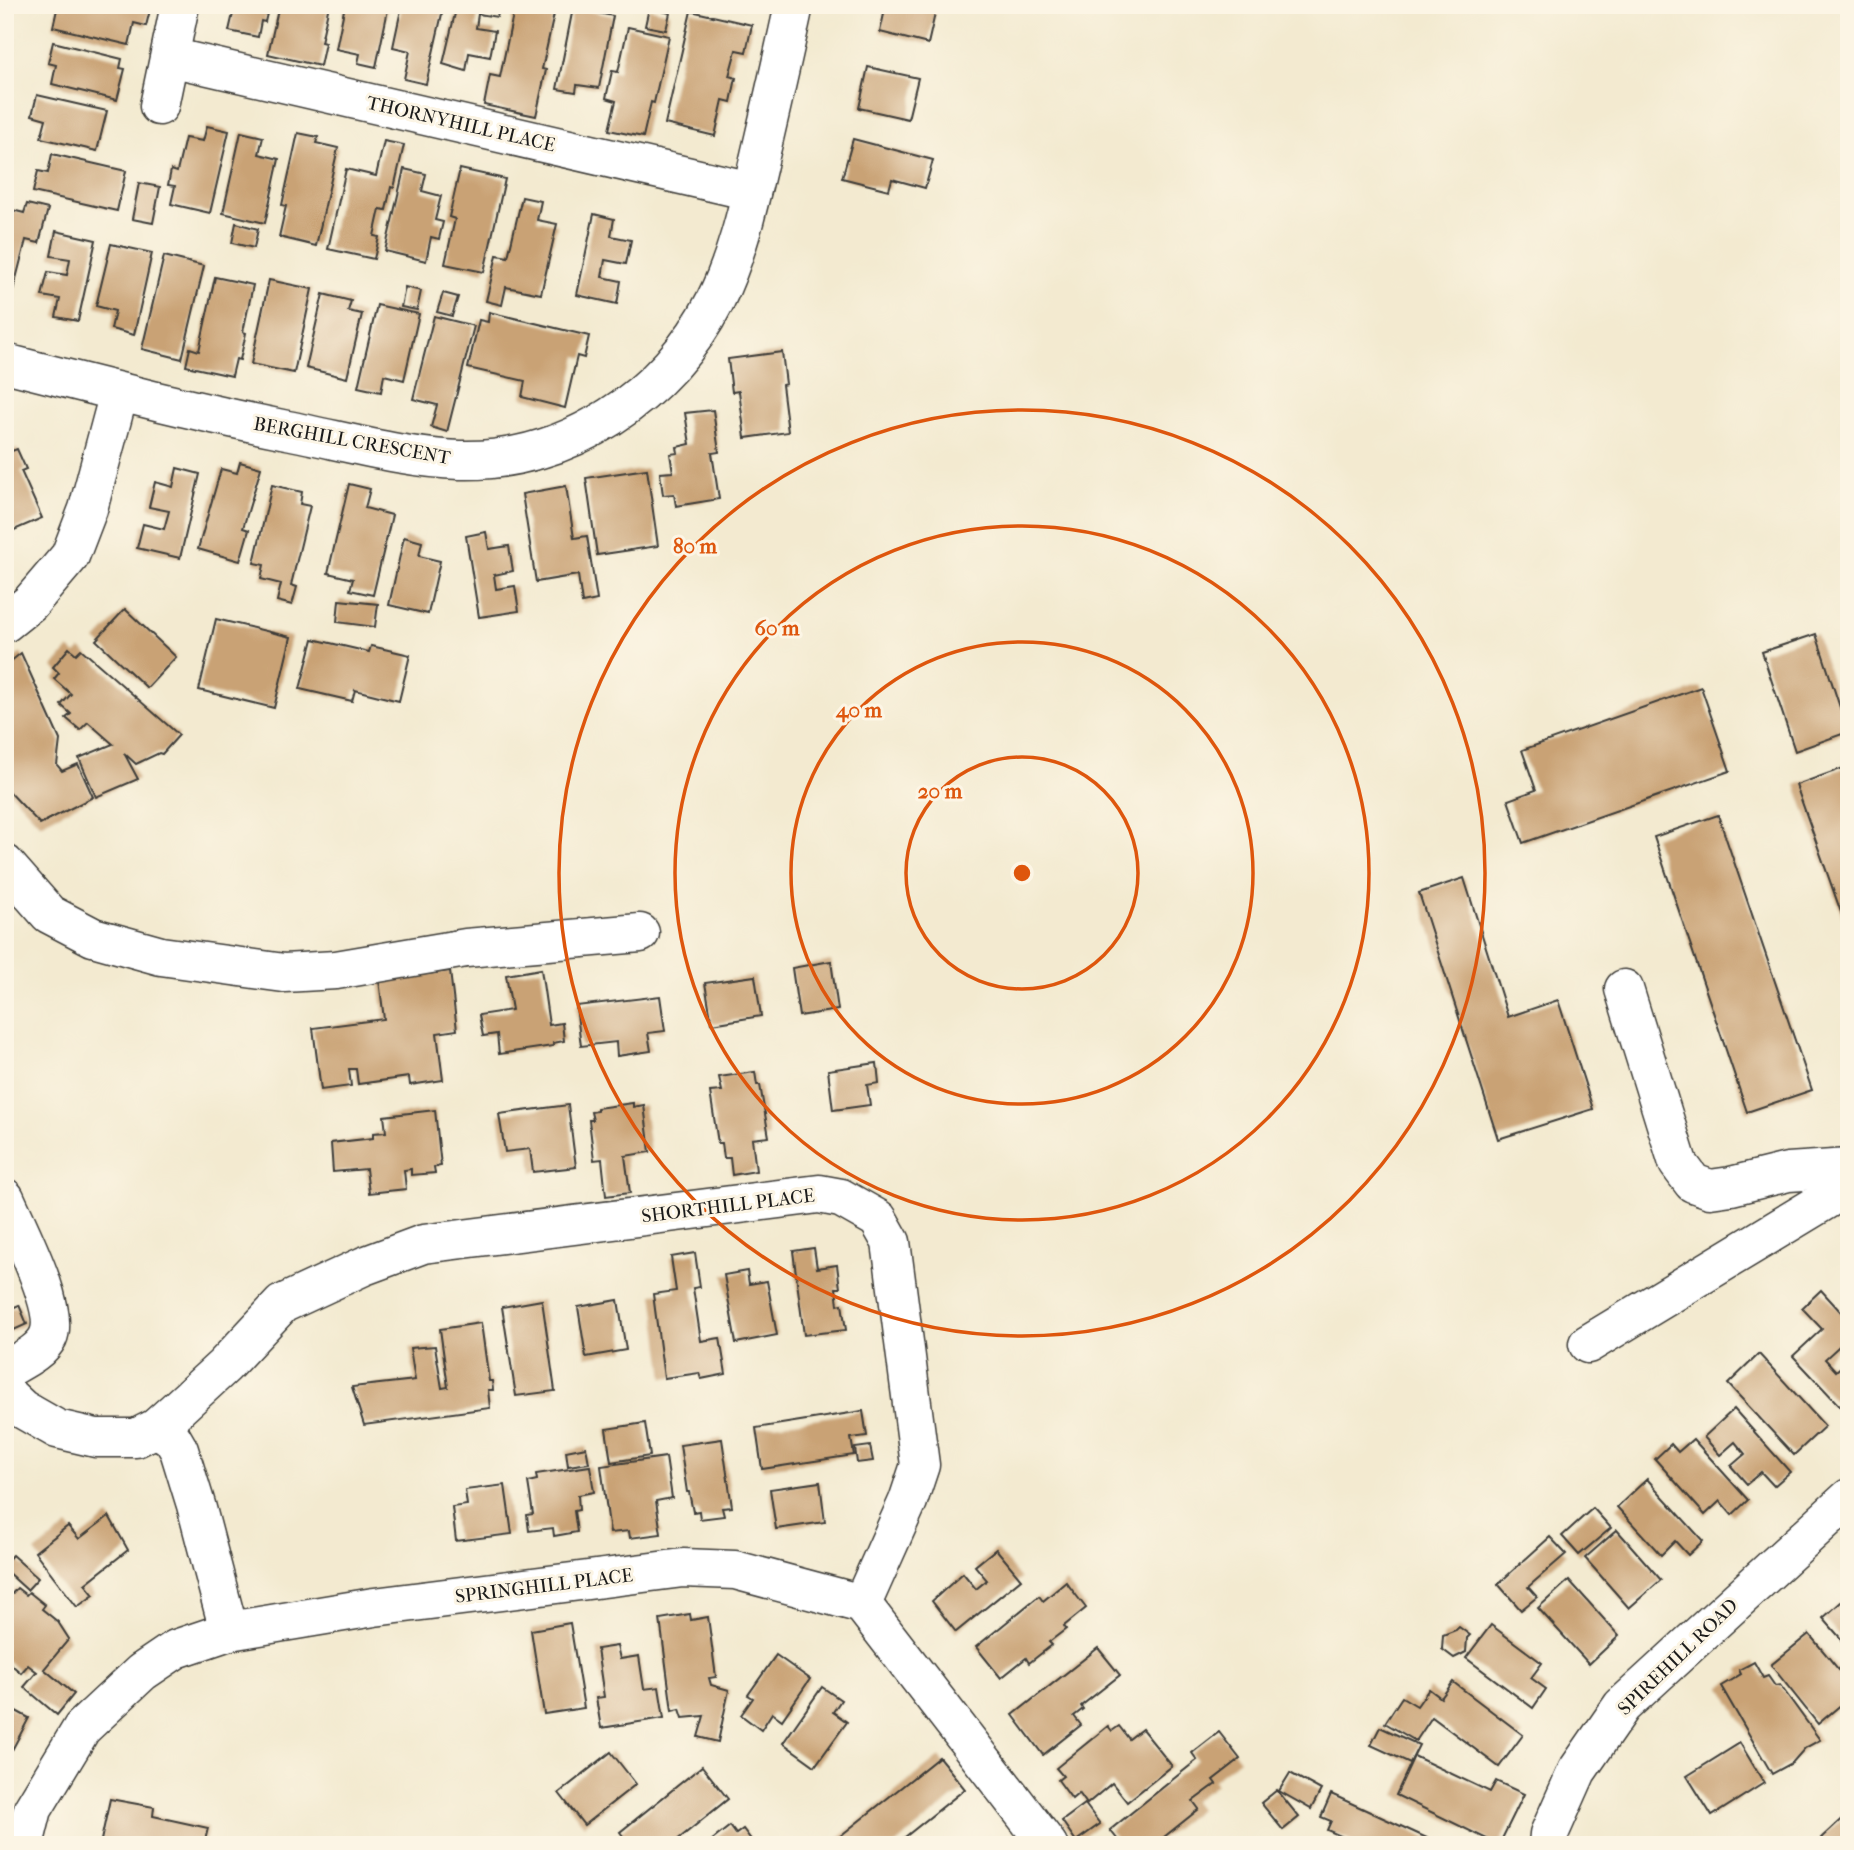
<svg xmlns="http://www.w3.org/2000/svg" width="1854" height="1850" font-family="'IM FELL French Canon',serif">
	<rect width="100%" height="100%" fill="#fcf5e5"/>
	<filter id="ink" filterUnits="userSpaceOnUse"><feTurbulence type="fractalNoise" baseFrequency=".0143" numOctaves="2"/><feDisplacementMap in="SourceGraphic" scale="14" xChannelSelector="R" yChannelSelector="G"/><feConvolveMatrix kernelMatrix="1 2 1 2 8 2 1 2 1" color-interpolation-filters="sRGB"/></filter>
	<filter id="wash" filterUnits="userSpaceOnUse"><feTurbulence type="fractalNoise" baseFrequency=".00686" numOctaves="4" result="noise"/><feDisplacementMap in="SourceGraphic" scale="28" xChannelSelector="R" yChannelSelector="G"/><feGaussianBlur stdDeviation="1.57" result="paint"/><feColorMatrix in="noise" values="0 0 0 0 0 0 0 0 0 0 0 0 0 0 0 0 0 1.4 0 .05"/><feComposite in="paint" operator="in"/></filter>
	<g filter="url(#wash)">
		<rect width="100%" height="100%" fill="#f3ead0"/>
		<g id="blocks">
			<!-- building -->
			<g fill="#c9a275">
				<polygon points="58,5 146,5 151,6 146,26 134,23 129,45 53,27"/>
				<polygon points="235,5 269,5 265,22 261,21 258,37 229,31"/>
				<polygon points="279,5 329,5 321,42 325,43 320,66 268,54"/>
				<polygon points="345,5 389,5 376,67 358,63 360,54 336,49"/>
				<polygon points="402,5 444,5 426,84 404,79 410,51 393,47"/>
				<polygon points="457,5 501,5 497,17 478,14 476,28 495,31 490,57 469,53 466,71 443,64"/>
				<polygon points="515,5 556,5 542,69 546,70 536,116 484,105 490,75 500,77"/>
				<polygon points="886,5 937,5 928,44 880,32"/>
				<polygon points="573,8 613,16 599,88 577,85 576,92 557,89"/>
				<polygon points="649,8 670,13 666,30 645,26"/>
				<polygon points="691,11 752,25 746,52 736,50 729,76 736,78 731,102 723,100 715,136 665,124"/>
				<polygon points="628,27 669,36 654,103 651,102 643,137 609,130 616,101 606,98 612,71 618,72"/>
				<polygon points="53,42 122,59 120,68 125,69 117,100 52,84 56,65 48,63"/>
				<polygon points="868,67 918,78 908,119 859,108"/>
				<polygon points="37,95 107,111 97,151 41,138 46,119 32,115"/>
				<polygon points="207,126 229,131 210,213 171,204 175,186 168,185 171,170 177,172 185,138 203,141"/>
				<polygon points="241,132 263,137 259,154 279,159 265,223 223,213"/>
				<polygon points="298,133 318,137 316,143 338,148 316,246 279,237 286,206 282,205"/>
				<polygon points="853,139 933,160 925,188 892,179 889,190 842,178"/>
				<polygon points="384,141 404,145 394,188 391,187 386,210 380,209 374,236 379,237 374,259 328,249 346,169 376,176"/>
				<polygon points="52,154 126,171 117,211 33,192 38,171 48,173"/>
				<polygon points="404,169 426,174 422,191 441,196 435,220 443,222 439,239 431,237 426,261 385,251"/>
				<polygon points="460,169 505,179 484,272 445,264 455,219 449,217"/>
				<polygon points="139,183 160,187 153,223 132,219"/>
				<polygon points="522,197 541,201 537,220 557,224 541,294 506,287 502,305 486,301 497,255 508,257"/>
				<polygon points="27,204 48,209 39,243 26,240 9,306 5,306 5,208 24,213"/>
				<polygon points="594,214 614,219 611,236 631,240 626,264 605,260 602,277 621,281 617,304 577,295"/>
				<polygon points="236,223 258,229 254,248 232,243"/>
				<polygon points="56,231 96,240 78,321 56,317 60,299 42,296 48,272 67,275 70,259 51,256"/>
				<polygon points="111,244 152,253 134,335 111,329 115,311 96,306"/>
				<polygon points="164,256 204,266 182,359 142,349"/>
				<polygon points="215,277 253,285 243,332 246,333 240,360 236,359 232,376 186,366 190,348 199,351"/>
				<polygon points="269,280 312,289 294,373 251,364"/>
				<polygon points="405,287 421,291 417,310 401,307"/>
				<polygon points="443,293 458,297 452,316 437,312"/>
				<polygon points="323,294 351,301 348,311 362,314 347,378 306,368"/>
				<polygon points="377,305 419,314 404,380 384,375 381,392 358,387"/>
				<polygon points="489,312 589,336 584,358 577,356 565,408 522,397 525,381 468,368 479,320 488,322"/>
				<polygon points="434,316 474,326 447,432 431,427 437,405 413,399"/>
				<polygon points="782,352 786,384 782,385 788,432 745,438 739,391 732,392 728,359"/>
				<polygon points="713,410 719,452 712,453 719,499 676,506 674,494 663,495 660,473 673,472 670,454 678,453 677,447 690,444 685,413"/>
				<polygon points="5,435 12,451 17,449 26,469 21,471 42,518 5,534"/>
				<polygon points="240,462 261,468 243,528 249,530 240,561 198,549 221,469 237,473"/>
				<polygon points="177,468 200,474 180,558 137,548 143,524 164,529 169,511 149,507 155,482 173,487"/>
				<polygon points="647,469 658,546 597,555 586,478"/>
				<polygon points="349,484 370,489 365,508 392,515 373,595 350,590 353,579 328,573"/>
				<polygon points="272,485 302,492 300,504 310,506 291,585 297,587 292,605 277,601 281,584 261,579 264,565 254,563"/>
				<polygon points="566,486 574,538 587,536 597,600 582,603 578,575 536,582 522,494"/>
				<polygon points="486,532 489,549 509,546 513,571 494,575 496,589 515,586 519,611 479,617 466,536"/>
				<polygon points="404,537 422,542 419,556 440,561 428,614 389,605"/>
				<polygon points="339,600 378,604 375,627 337,622"/>
				<polygon points="125,609 176,657 147,688 96,640"/>
				<polygon points="216,619 291,637 274,708 199,690"/>
				<polygon points="1816,634 1848,732 1795,751 1762,652"/>
				<polygon points="313,639 369,652 371,646 410,655 399,701 355,690 352,701 300,689"/>
				<polygon points="69,648 76,654 81,649 179,735 162,754 159,753 136,764 124,753 138,779 96,797 79,758 113,744 88,722 80,730 66,718 71,714 61,705 71,694 54,679 59,673 53,667"/>
				<polygon points="21,653 60,740 57,765 62,771 78,764 93,797 40,824 5,787 5,666"/>
				<polygon points="1701,687 1730,771 1523,843 1508,800 1536,790 1522,750"/>
				<polygon points="1849,766 1849,932 1848,932 1796,785"/>
				<polygon points="1718,815 1812,1090 1747,1112 1654,837"/>
				<polygon points="1464,878 1508,1017 1558,1000 1593,1109 1498,1139 1419,893"/>
				<polygon points="831,961 838,1010 799,1016 792,968"/>
				<polygon points="541,969 549,1025 562,1023 564,1041 553,1043 553,1046 499,1054 497,1034 483,1036 479,1015 512,1010 506,975"/>
				<polygon points="450,971 457,1030 437,1033 443,1080 410,1085 409,1077 358,1084 356,1069 349,1069 351,1086 321,1090 313,1028 384,1019 379,980"/>
				<polygon points="755,976 761,1016 712,1024 705,983"/>
				<polygon points="660,996 665,1031 648,1033 651,1051 617,1056 616,1042 581,1046 576,1006"/>
				<polygon points="877,1063 879,1083 867,1085 870,1105 833,1110 828,1070"/>
				<polygon points="755,1072 757,1085 760,1085 769,1137 752,1139 756,1171 732,1175 730,1158 724,1158 722,1143 718,1143 710,1092 722,1091 719,1077"/>
				<polygon points="633,1103 633,1107 644,1105 650,1152 625,1156 630,1193 606,1196 602,1159 594,1160 589,1120 593,1120 591,1112 597,1111 597,1108"/>
				<polygon points="568,1105 576,1167 533,1172 530,1149 505,1152 499,1114"/>
				<polygon points="435,1110 441,1166 434,1167 435,1173 411,1175 411,1169 404,1170 406,1189 369,1193 366,1169 333,1172 331,1143 373,1138 373,1133 386,1132 384,1116"/>
				<polygon points="814,1248 817,1268 837,1265 840,1288 836,1288 838,1305 842,1304 846,1330 804,1335 793,1251"/>
				<polygon points="695,1253 700,1287 693,1288 701,1341 720,1338 726,1374 701,1379 699,1373 664,1378 653,1294 676,1291 671,1257"/>
				<polygon points="747,1271 749,1284 767,1281 777,1335 736,1343 724,1275"/>
				<polygon points="1821,1290 1849,1321 1849,1337 1825,1359 1836,1371 1849,1360 1849,1416 1793,1356 1822,1329 1802,1308"/>
				<polygon points="542,1300 555,1391 516,1396 502,1307"/>
				<polygon points="618,1300 626,1350 586,1357 578,1307"/>
				<polygon points="19,1305 27,1324 5,1334 5,1311"/>
				<polygon points="481,1323 489,1381 492,1381 493,1390 488,1390 490,1408 364,1425 352,1387 415,1380 410,1348 435,1346 442,1388 448,1387 440,1329"/>
				<polygon points="1759,1354 1825,1426 1794,1455 1728,1384"/>
				<polygon points="1734,1409 1790,1472 1774,1486 1761,1472 1747,1484 1731,1466 1745,1454 1735,1442 1720,1455 1704,1437"/>
				<polygon points="863,1411 867,1436 851,1438 854,1455 762,1469 756,1428"/>
				<polygon points="645,1423 650,1456 611,1462 606,1429"/>
				<polygon points="722,1439 732,1507 722,1508 724,1516 700,1519 699,1511 693,1512 689,1492 687,1492 680,1445"/>
				<polygon points="1693,1439 1748,1500 1732,1515 1720,1501 1705,1515 1655,1459 1671,1444 1678,1452"/>
				<polygon points="870,1446 873,1461 857,1463 855,1448"/>
				<polygon points="586,1447 589,1463 568,1466 566,1451"/>
				<polygon points="666,1457 672,1498 656,1501 661,1534 630,1538 629,1531 610,1533 601,1466"/>
				<polygon points="590,1466 594,1492 578,1495 579,1510 574,1511 577,1532 554,1536 553,1528 529,1531 527,1515 533,1514 528,1482 537,1480 536,1474"/>
				<polygon points="1647,1479 1703,1541 1688,1555 1675,1541 1661,1555 1617,1507"/>
				<polygon points="820,1482 825,1522 776,1529 770,1489"/>
				<polygon points="505,1485 512,1534 456,1541 452,1507 467,1505 465,1490"/>
				<polygon points="1593,1508 1611,1528 1579,1555 1562,1536"/>
				<polygon points="109,1516 128,1550 85,1584 94,1595 77,1607 35,1552 68,1526 79,1539"/>
				<polygon points="1617,1530 1661,1580 1629,1608 1585,1558"/>
				<polygon points="1550,1537 1566,1554 1528,1587 1537,1597 1521,1610 1498,1584"/>
				<polygon points="996,1549 1021,1579 956,1632 932,1601 963,1573 976,1589 987,1580 975,1566"/>
				<polygon points="12,1555 38,1578 27,1590 5,1570 5,1563"/>
				<polygon points="1569,1580 1619,1636 1589,1664 1538,1608"/>
				<polygon points="1066,1582 1086,1608 1064,1626 1066,1629 1049,1642 1052,1645 1029,1663 1026,1658 1001,1678 976,1647 1039,1596 1043,1601"/>
				<polygon points="17,1588 26,1595 29,1592 45,1605 42,1609 58,1622 69,1639 44,1669 74,1694 57,1715 24,1687 37,1672 28,1665 21,1673 5,1659 5,1591 10,1596"/>
				<polygon points="1849,1595 1849,1648 1823,1618"/>
				<polygon points="690,1614 691,1620 708,1617 716,1677 709,1678 711,1685 729,1690 718,1742 698,1737 704,1716 683,1718 680,1709 672,1711 660,1619"/>
				<polygon points="570,1623 584,1708 544,1714 531,1630"/>
				<polygon points="1491,1625 1542,1663 1531,1678 1546,1689 1533,1708 1466,1658"/>
				<polygon points="1459,1627 1470,1635 1467,1638 1466,1652 1454,1658 1442,1649 1443,1635 1456,1630"/>
				<polygon points="1809,1634 1849,1682 1849,1698 1818,1724 1771,1665"/>
				<polygon points="617,1646 620,1659 639,1656 644,1689 659,1687 664,1718 601,1728 596,1698 604,1697 597,1649"/>
				<polygon points="1098,1648 1120,1675 1081,1706 1083,1709 1074,1716 1081,1725 1043,1755 1013,1715"/>
				<polygon points="776,1655 810,1679 782,1720 772,1713 761,1730 741,1715 753,1698 748,1695"/>
				<polygon points="1754,1662 1763,1678 1768,1676 1775,1686 1780,1685 1820,1740 1805,1748 1792,1763 1772,1774 1721,1686 1741,1674 1739,1670"/>
				<polygon points="1453,1682 1523,1735 1499,1767 1432,1717 1416,1741 1385,1723 1402,1697 1417,1706 1429,1689 1441,1698"/>
				<polygon points="822,1687 841,1700 833,1712 847,1722 815,1766 783,1743"/>
				<polygon points="5,1705 29,1718 11,1752 5,1749"/>
				<polygon points="1108,1726 1112,1731 1119,1726 1129,1739 1142,1729 1172,1766 1127,1802 1112,1783 1087,1804 1079,1793 1072,1799 1058,1780 1063,1776 1056,1768"/>
				<polygon points="1380,1727 1419,1745 1410,1763 1371,1745"/>
				<polygon points="1219,1732 1240,1759 1213,1780 1216,1784 1193,1801 1199,1809 1154,1845 1122,1845 1110,1830 1197,1760 1192,1753"/>
				<polygon points="1740,1743 1764,1783 1712,1816 1687,1776"/>
				<polygon points="611,1752 636,1784 584,1825 559,1793"/>
				<polygon points="1414,1756 1490,1792 1496,1781 1524,1794 1499,1845 1396,1795"/>
				<polygon points="939,1757 965,1789 895,1845 829,1845"/>
				<polygon points="702,1766 728,1799 671,1845 630,1845 620,1832"/>
				<polygon points="1290,1773 1321,1790 1311,1809 1279,1791"/>
				<polygon points="1277,1790 1299,1817 1283,1830 1261,1803"/>
				<polygon points="1331,1794 1442,1845 1351,1845 1352,1841 1327,1830 1331,1821 1321,1817"/>
				<polygon points="110,1799 154,1807 153,1816 208,1828 204,1845 100,1845"/>
				<polygon points="1085,1804 1100,1824 1076,1841 1062,1821"/>
				<polygon points="1849,1812 1849,1845 1828,1845 1821,1838"/>
				<polygon points="730,1826 736,1834 743,1829 755,1845 706,1845"/>
			</g>
		</g>
	</g>
	<g filter="url(#ink)">
		<use href="#blocks" fill-opacity="0" stroke="#3c3b37" stroke-width="2"/>
		<g fill="none" stroke-linecap="round" stroke-linejoin="round">
			<!-- minor casing -->
			<g stroke="#3c3b37" stroke-width="41">
				<g id="minor">
					<polyline points="170,57 751,191"/>
					<polyline points="159,106 180,5"/>
					<path d="M5 363C99 387 192 411 287 430 344 441 402 458 460 460 567 463 668 395 715 301 737 257 748 207 759 160 771 108 783 57 794 5"/>
					<polyline points="5,623 30,603 70,556 88,509 119,393"/>
					<polyline points="5,864 49,914 93,937 161,956 284,973 336,970 466,948 640,933"/>
					<polyline points="1624,989 1678,1163 1693,1183 1710,1189 1731,1186 1788,1172 1849,1168"/>
					<path d="M5 1198C17 1226 61 1310 48 1337 40 1353 20 1361 5 1370"/>
					<polyline points="1588,1344 1849,1186"/>
					<polyline points="5,1393 22,1409 57,1429 96,1438 136,1438 156,1428 175,1411 224,1366 282,1304 364,1266 423,1244 819,1194 841,1198 878,1219 891,1242 920,1465 908,1501 862,1604"/>
					<polyline points="156,1428 172,1438 179,1450 196,1505 229,1631"/>
					<polyline points="24,1845 33,1809 82,1728 142,1672 176,1649 229,1631 374,1607 683,1568 735,1570 862,1604 1048,1845"/>
					<polyline points="1548,1845 1549,1834 1577,1771 1622,1706 1849,1498"/>
				</g>
			</g>
			<!-- minor -->
			<use href="#minor" stroke="#fff" stroke-width="38"/>
		</g>
	</g>
	<!-- distance rings -->
	<g fill="none" stroke="#de560d" stroke-width="3.5">
		<circle cx="1022" cy="873" r="116"/>
		<circle cx="1022" cy="873" r="231"/>
		<circle cx="1022" cy="873" r="347"/>
		<circle cx="1022" cy="873" r="463"/>
	</g>
	<g text-anchor="middle" dominant-baseline="central" stroke-width="6" stroke-linejoin="round" paint-order="stroke">
		<!-- street labels -->
		<g font-size="19" fill="#1c1c1c" stroke="#fcf5e5">
			<text transform="translate(461 124) rotate(13)">THORNYHILL PLACE</text>
			<text transform="translate(352 441) rotate(10)">BERGHILL CRESCENT</text>
			<text transform="translate(728 1206) rotate(-7)">SHORTHILL PLACE</text>
			<text transform="translate(544 1586) rotate(-7)">SPRINGHILL PLACE</text>
			<text transform="translate(1678 1657) rotate(-44)">SPIREHILL ROAD</text>
		</g>
	</g>
	<circle cx="1022" cy="873" r="10" fill="#de560d" stroke="#fcf5e5" stroke-width="3.5"/>
	<g font-size="21" text-anchor="middle" font-weight="bold" fill="#de560d" stroke="#fcf5e5" stroke-width="6" stroke-linejoin="round" paint-order="stroke">
		<text x="695" y="553">80 m</text>
		<text x="777" y="635">60 m</text>
		<text x="859" y="717">40 m</text>
		<text x="940" y="798">20 m</text>
	</g>
	<!-- margin -->
	<rect width="1854" height="1850" fill="none" stroke="#fcf5e5" stroke-width="28"/>
</svg>
